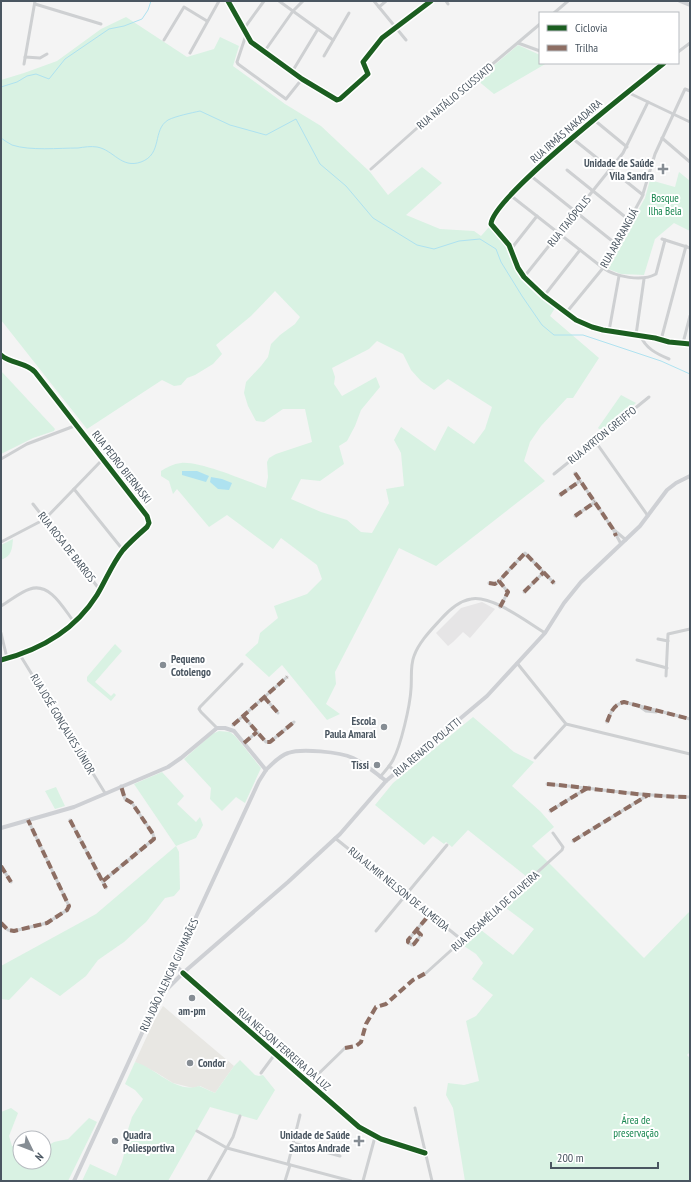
<svg xmlns="http://www.w3.org/2000/svg" width="691" height="1182" font-family="'PT Sans Narrow',sans-serif">
	<rect width="100%" height="100%" fill="#f4f4f4"/>
	<!-- commercial -->
	<polygon fill="#e8e7e3" points="163,1006 234,1066 215,1093 200,1086 193,1088 173,1083 157,1073 135,1062 154,1021"/>
	<!-- education -->
	<polygon fill="#e6e5e6" points="482,602 495,609 470,638 463,632 453,642 448,646 436,633 461,608"/>
	<!-- green -->
	<g fill="#d9f2e3" fill-rule="evenodd">
		<path d="M126 17 187 57 214 49 220 37 239 46 233 66 285 104 321 126 370 172 388 195 422 167 442 183 406 215 440 229 474 231 481 236 489 227 507 245 518 272 522 279 533 290 555 308 550 316 599 358 573 398H567L541 426 530 442 524 461 545 481 436 566 399 548 335 672 336 684 326 704 340 714 327 720 282 665 269 677 245 655 258 643 260 633 278 618 274 606 307 594 322 579 317 565 281 538 273 549 227 515 209 527 177 489 173 494 169 481 161 476V471C167 467 173 464 181 463 200 461 246 481 266 488L268 477 267 462 269 458 276 454 312 442 305 409H283L264 422 256 421 248 406 244 393 246 382 261 366 268 357 271 344 280 335 295 324 300 317 275 291 251 316 216 345 222 354 213 364 195 375 187 378 181 385 174 386 162 380 87 429 1 320V80L24 73 57 61 101 29ZM377 341 403 354 411 370 421 381 434 390 448 379 492 407 485 429 474 444 448 426 435 451 401 427 394 440 401 453 404 486 386 489 389 503 372 533 361 532 347 520 321 512 291 499 301 479 320 481 344 464 339 446 347 441 355 426 361 410 380 387 376 377 342 396 334 384 335 377 332 368 369 349Z"/>
		<polygon points="518,45 540,55 540,63 547,63 494,94 477,80"/>
		<polygon points="679,172 690,181 690,231 674,223 655,239 644,275 621,274 606,268 645,198 650,180 675,187"/>
		<polygon points="1,371 55,429 54,431 33,438 1,454"/>
		<polygon points="621,395 636,403 602,432 598,428"/>
		<path d="M13 539C12 549 12 556 1 560V545Z"/>
		<polygon points="115,644 122,651 95,682 111,696 114,693 116,695 111,701 87,681 87,677"/>
		<polygon points="473,717 514,752 534,762 512,786 541,812 554,827 532,846 644,958 690,911 690,1052 687,1055 690,1058 690,1181 465,1181 453,1108 446,1095 448,1083 464,1085 479,1081 466,1021 476,1016 493,995 472,979 483,963 476,954 464,946 481,930 513,955 534,929 506,908 533,884 527,877 468,830 452,847 446,842 444,844 433,836 424,845 375,805 393,783"/>
		<polygon points="219,731 230,732 235,736 261,768 245,803 236,797 222,811 210,799 211,788 184,759 212,734"/>
		<polygon points="162,772 184,796 177,804 196,822 200,817 203,825 196,838 176,846 179,852 180,889 174,896 165,898 146,922 138,929 124,942 98,960 86,976 60,996 31,977 9,1000 1,999 1,966 96,914 176,846 134,784"/>
		<polygon points="56,787 65,806 55,809 45,791"/>
		<path d="M240 1060 255 1075 259 1076 263 1075 275 1090 257 1120 210 1107 168 1181H82L90 1164 116 1176 122 1162 125 1150 123 1145 132 1117 143 1099 135 1090 125 1084 135 1062C156 1068 176 1094 199 1086L215 1093 234 1066Z"/>
		<polygon points="11,1108 18,1113 9,1136 12,1146 20,1147 20,1162 44,1162 44,1148 54,1142 68,1139 89,1118 97,1122 68,1181 1,1181 1,1112"/>
	</g>
	<!-- water -->
	<g fill="#aee2f0">
		<polygon points="182,471 197,471 209,476 206,482 182,475"/>
		<polygon points="211,477 222,479 232,483 229,490 218,489 210,482"/>
	</g>
	<g fill="none" stroke-linecap="round" stroke-linejoin="round">
		<!-- stream -->
		<g stroke="#aee2f0" stroke-width="1">
			<polyline points="1,87 17,82 27,76 36,74 49,79 65,59 109,29 124,26 142,19 148,10 151,1"/>
			<path d="M1 138C4 140 8 143 12 145 30 151 59 148 78 148 84 147 91 146 97 147 114 150 121 169 141 162 163 154 152 130 168 120 176 116 191 113 200 111L230 125 266 135 296 119 320 164 346 186 373 218 417 245 434 249 459 241 480 239 496 249 501 262 522 296 542 325 554 335H583L661 361 690 374"/>
		</g>
		<!-- street -->
		<g stroke="#ced0d2" stroke-width="3">
			<polyline points="228,1 251,42 302,79 337,100 340,99 368,74 363,62 382,38 431,1"/>
			<polyline points="279,1 333,40"/>
			<polyline points="374,1 406,40"/>
			<polyline points="446,1 448,4"/>
			<polyline points="35,4 101,24"/>
			<polyline points="379,7 386,1"/>
			<polyline points="554,13 568,1"/>
			<polyline points="243,30 264,1"/>
			<polyline points="246,35 237,62 238,64 286,99 302,79"/>
			<polyline points="164,40 184,7 207,21"/>
			<polyline points="518,43 540,51"/>
			<polyline points="264,52 293,11 303,1"/>
			<polyline points="678,52 690,43"/>
			<polyline points="190,53 219,1"/>
			<polyline points="324,56 349,13"/>
			<polyline points="25,57 40,58 47,54"/>
			<path d="M664 63C637 85 492 197 491 224L509 245 518 268 524 277 544 296 576 320 592 327 603 330 655 338 669 342 690 344"/>
			<polyline points="24,64 35,1"/>
			<polyline points="292,72 318,29"/>
			<polyline points="627,92 690,122"/>
			<polyline points="593,119 627,147"/>
			<polyline points="572,138 643,195"/>
			<polyline points="662,138 690,162"/>
			<polyline points="371,169 425,121 540,24"/>
			<polyline points="567,170 629,220"/>
			<polyline points="531,176 616,244"/>
			<path d="M510 195 603 268C616 277 642 282 656 274L665 240"/>
			<polyline points="662,239 690,248"/>
			<polyline points="511,249 537,216"/>
			<polyline points="524,277 623,153 648,102"/>
			<polyline points="544,296 580,250"/>
			<polyline points="566,313 603,268 642,197 655,154 685,89 690,91"/>
			<polyline points="609,331 619,276"/>
			<polyline points="636,335 644,279"/>
			<path d="M641 336C645 348 657 354 669 359"/>
			<polyline points="661,340 686,246"/>
			<polyline points="683,343 690,316"/>
			<path d="M1 355C11 364 26 362 35 372L147 516 149 523 147 527C139 534 130 542 123 550 112 564 106 580 97 595 75 630 40 650 1 660"/>
			<polyline points="595,441 648,516"/>
			<polyline points="1,459 27,444 77,425"/>
			<polyline points="575,473 613,529 621,544"/>
			<polyline points="554,474 649,397"/>
			<polyline points="74,489 123,550"/>
			<polyline points="560,495 580,481"/>
			<polyline points="33,504 100,590"/>
			<polyline points="575,516 595,502"/>
			<polyline points="614,530 626,540"/>
			<polyline points="1,542 45,519 103,459"/>
			<polyline points="489,583 495,584 499,581"/>
			<polyline points="524,592 544,572"/>
			<path d="M1 606C10 601 20 592 30 589 50 582 64 609 74 622"/>
			<polyline points="500,607 508,592 499,581 525,553 554,583"/>
			<polyline points="1,633 7,658"/>
			<polyline points="658,639 668,641"/>
			<polyline points="20,655 105,793"/>
			<polyline points="637,660 667,668"/>
			<polyline points="517,663 566,724 690,754"/>
			<polyline points="666,676 668,634 690,629"/>
			<polyline points="264,697 278,713"/>
			<polyline points="639,706 646,711 656,712"/>
			<polyline points="243,716 266,742 270,742 294,722"/>
			<path d="M607 722C611 712 613 705 624 702L690 719"/>
			<polyline points="233,725 287,677"/>
			<polyline points="217,728 201,712 199,709 200,707 242,664"/>
			<polyline points="244,743 257,732"/>
			<polyline points="535,758 566,724"/>
			<polyline points="389,766 396,772"/>
			<path d="M380 777C385 771 390 766 393 760 401 745 410 706 411 689 412 678 410 666 414 656 419 642 431 630 441 619 449 610 459 601 471 599 492 595 527 622 545 633"/>
			<path d="M547 784C595 788 642 797 690 797"/>
			<polyline points="550,811 589,787"/>
			<polyline points="70,820 106,888"/>
			<polyline points="335,838 462,940"/>
			<polyline points="573,841 648,795"/>
			<polyline points="1,866 11,882"/>
			<polyline points="103,881 154,839 153,834 132,803 125,799 121,786"/>
			<polyline points="1,923 8,930 14,931 47,923 67,910 69,906 28,820"/>
			<polyline points="416,930 421,935 414,944 412,945 408,942 408,940 430,914"/>
			<polyline points="376,931 447,845"/>
			<polyline points="183,973 359,1127 381,1139 425,1153"/>
			<polyline points="426,973 562,850 563,847 553,833"/>
			<polyline points="261,1073 275,1054"/>
			<polyline points="309,1083 345,1048"/>
			<polyline points="415,1108 432,1181"/>
			<polyline points="197,1131 227,1148 351,1181"/>
			<polyline points="293,1143 340,1156"/>
			<polyline points="288,1164 300,1115"/>
			<polyline points="208,1181 233,1137 240,1116"/>
			<polyline points="285,1181 290,1165"/>
			<polyline points="363,1181 375,1137"/>
		</g>
		<!-- secondary -->
		<g stroke="#ced0d4" stroke-width="4">
			<polyline points="680,1 690,5"/>
			<path d="M1 828 74 807 168 767 181 758 217 728H225L234 731 266 770C272 764 279 756 288 753 301 748 340 752 353 758 365 764 376 773 386 781"/>
			<polyline points="175,962 177,967 183,973"/>
			<polyline points="159,997 259,781 266,770"/>
			<polyline points="153,1009 164,992 183,973 288,882 340,834 386,781 487,696 545,633 564,603 581,582 640,526 667,490 676,483 690,476"/>
			<polyline points="74,1181 153,1009"/>
		</g>
		<!-- quiet -->
		<g stroke="#8d6e63" stroke-width="4" stroke-dasharray="8 4" stroke-linecap="butt">
			<polyline points="575,473 613,529 616,536"/>
			<polyline points="560,495 580,481"/>
			<polyline points="575,516 595,502"/>
			<polyline points="489,583 495,584 499,581"/>
			<polyline points="524,592 544,572"/>
			<polyline points="500,607 508,592 499,581 525,553 554,583"/>
			<polyline points="264,697 278,713"/>
			<polyline points="243,716 266,742 270,742 294,722"/>
			<path d="M607 722C611 712 613 705 624 702L690 719"/>
			<polyline points="233,725 287,677"/>
			<polyline points="244,743 257,732"/>
			<path d="M547 784C595 788 642 797 690 797"/>
			<polyline points="550,811 589,787"/>
			<polyline points="70,820 106,888"/>
			<polyline points="573,841 648,795"/>
			<polyline points="1,866 11,882"/>
			<polyline points="103,881 154,839 153,834 132,803 125,799 121,786"/>
			<polyline points="1,923 8,930 14,931 47,923 67,910 69,906 28,820"/>
			<polyline points="416,930 421,935 414,944 412,945 408,942 408,940 430,914"/>
			<polyline points="345,1048 356,1046 361,1042 366,1024 376,1007 386,1004 413,980 426,973"/>
		</g>
		<!-- cycleway casing -->
		<g stroke="#fff" stroke-width="8">
			<g id="cycleway">
				<polyline points="228,1 251,42 302,79 337,100 340,99 368,74 363,62 382,38 431,1"/>
				<path d="M664 63C637 85 492 197 491 224L509 245 518 268 524 277 544 296 576 320 592 327 603 330 655 338 669 342 690 344"/>
				<path d="M1 355C11 364 26 362 35 372L147 516 149 523 147 527C139 534 130 542 123 550 112 564 106 580 97 595 75 630 40 650 1 660"/>
				<polyline points="183,973 359,1127 381,1139 425,1153"/>
			</g>
		</g>
		<!-- cycleway -->
		<use href="#cycleway" stroke="#1b5e20" stroke-width="5"/>
	</g>
	<!-- markers -->
	<g fill="#868d94" stroke="#fff" stroke-width="1.5">
		<path d="M661 163h4v4h4v4h-4v4h-4v-4h-4v-4h4z"/>
		<circle cx="163" cy="665" r="4"/>
		<circle cx="384" cy="727" r="4"/>
		<circle cx="377" cy="765" r="4"/>
		<circle cx="192" cy="998" r="4"/>
		<circle cx="190" cy="1063" r="4"/>
		<circle cx="115" cy="1141" r="4"/>
		<path d="M357 1135h4v4h4v4h-4v4h-4v-4h-4v-4h4z"/>
	</g>
	<g text-anchor="middle" dominant-baseline="central" stroke-width="4" stroke-linejoin="round" paint-order="stroke">
		<!-- street labels -->
		<g font-size="11" fill="#4a5661" stroke="#fff">
			<text transform="translate(455 96) rotate(-40)">RUA NATÁLIO SCUSSIATO</text>
			<text transform="translate(566 131) rotate(-41)">RUA IRMÃS NAKADAIRA</text>
			<text transform="translate(569 221) rotate(-51)">RUA ITAIÓPOLIS</text>
			<text transform="translate(619 238) rotate(-61)">RUA ARARANGUÁ</text>
			<text transform="translate(602 435) rotate(-39)">RUA AYRTON GREIFFO</text>
			<text transform="translate(122 467) rotate(52)">RUA PEDRO BIERNASKI</text>
			<text transform="translate(67 547) rotate(52)">RUA ROSA DE BARROS</text>
			<text transform="translate(63 724) rotate(59)">RUA JOSÉ GONÇALVES JÚNIOR</text>
			<text transform="translate(427 747) rotate(-40)">RUA RENATO POLATTI</text>
			<text transform="translate(399 889) rotate(39)">RUA ALMIR NELSON DE ALMEIDA</text>
			<text transform="translate(495 911) rotate(-42)">RUA ROSAMÉLIA DE OLIVEIRA</text>
			<text transform="translate(169 975) rotate(-65)">RUA JOÃO ALENCAR GUIMARÃES</text>
			<text transform="translate(284 1049) rotate(41)">RUA NELSON FERREIRA DA LUZ</text>
		</g>
		<!-- poi labels -->
		<g font-size="11" font-weight="bold" fill="#4a5661" stroke="#fff" text-anchor="end">
			<text x="654" y="163">Unidade de Saúde<tspan x="654" dy="13">Vila Sandra</tspan></text>
			<text x="171" y="659" text-anchor="start">Pequeno<tspan x="171" dy="13">Cotolengo</tspan></text>
			<text x="376" y="721">Escola<tspan x="376" dy="13">Paula Amaral</tspan></text>
			<text x="369" y="765">Tissi</text>
			<text x="192" y="1011" text-anchor="middle">am-pm</text>
			<text x="198" y="1063" text-anchor="start">Condor</text>
			<text x="123" y="1135" text-anchor="start">Quadra<tspan x="123" dy="13">Poliesportiva</tspan></text>
			<text x="350" y="1135">Unidade de Saúde<tspan x="350" dy="13">Santos Andrade</tspan></text>
		</g>
		<!-- park labels -->
		<g font-size="11" fill="#17864f" stroke="#fff">
			<text x="665" y="198">Bosque<tspan x="665" dy="13">Ilha Bela</tspan></text>
			<text x="636" y="1120">Área de<tspan x="636" dy="13">preservação</tspan></text>
		</g>
	</g>
	<!-- border -->
	<rect width="691" height="1182" fill="none" stroke="#4a5661" stroke-width="4"/>
	<!-- legend -->
	<rect x="539" y="12" width="140" height="52" fill="#ffffff" stroke="#b7bbc0"/>
	<rect x="547" y="25" width="20" height="6" fill="#1b5e20" stroke="#b7bbc0"/>
	<text x="575" y="32" font-size="12" fill="#4a5661">Ciclovia</text>
	<rect x="547" y="45" width="20" height="6" fill="#8d6e63" stroke="#b7bbc0"/>
	<text x="575" y="52" font-size="12" fill="#4a5661">Trilha</text>
	<!-- north arrow -->
	<g transform="translate(32 1150) rotate(133)"><circle r="19" fill="#ffffff" stroke="#b7bbc0"/>
	<path d="M0-3L7 15L0 10L-7 15Z" fill="#868d94"/>
	<text y="-6" font-size="11" font-weight="bold" text-anchor="middle" fill="#4a5661">N</text>
	</g>
	<!-- scale -->
	<path d="M551 1162v6h107v-6" fill="none" stroke="#4a5661" stroke-width="2"/>
	<text x="557" y="1162" font-size="12" fill="#4a5661" stroke="#ffffff" stroke-width="3" paint-order="stroke">200 m</text>
</svg>
